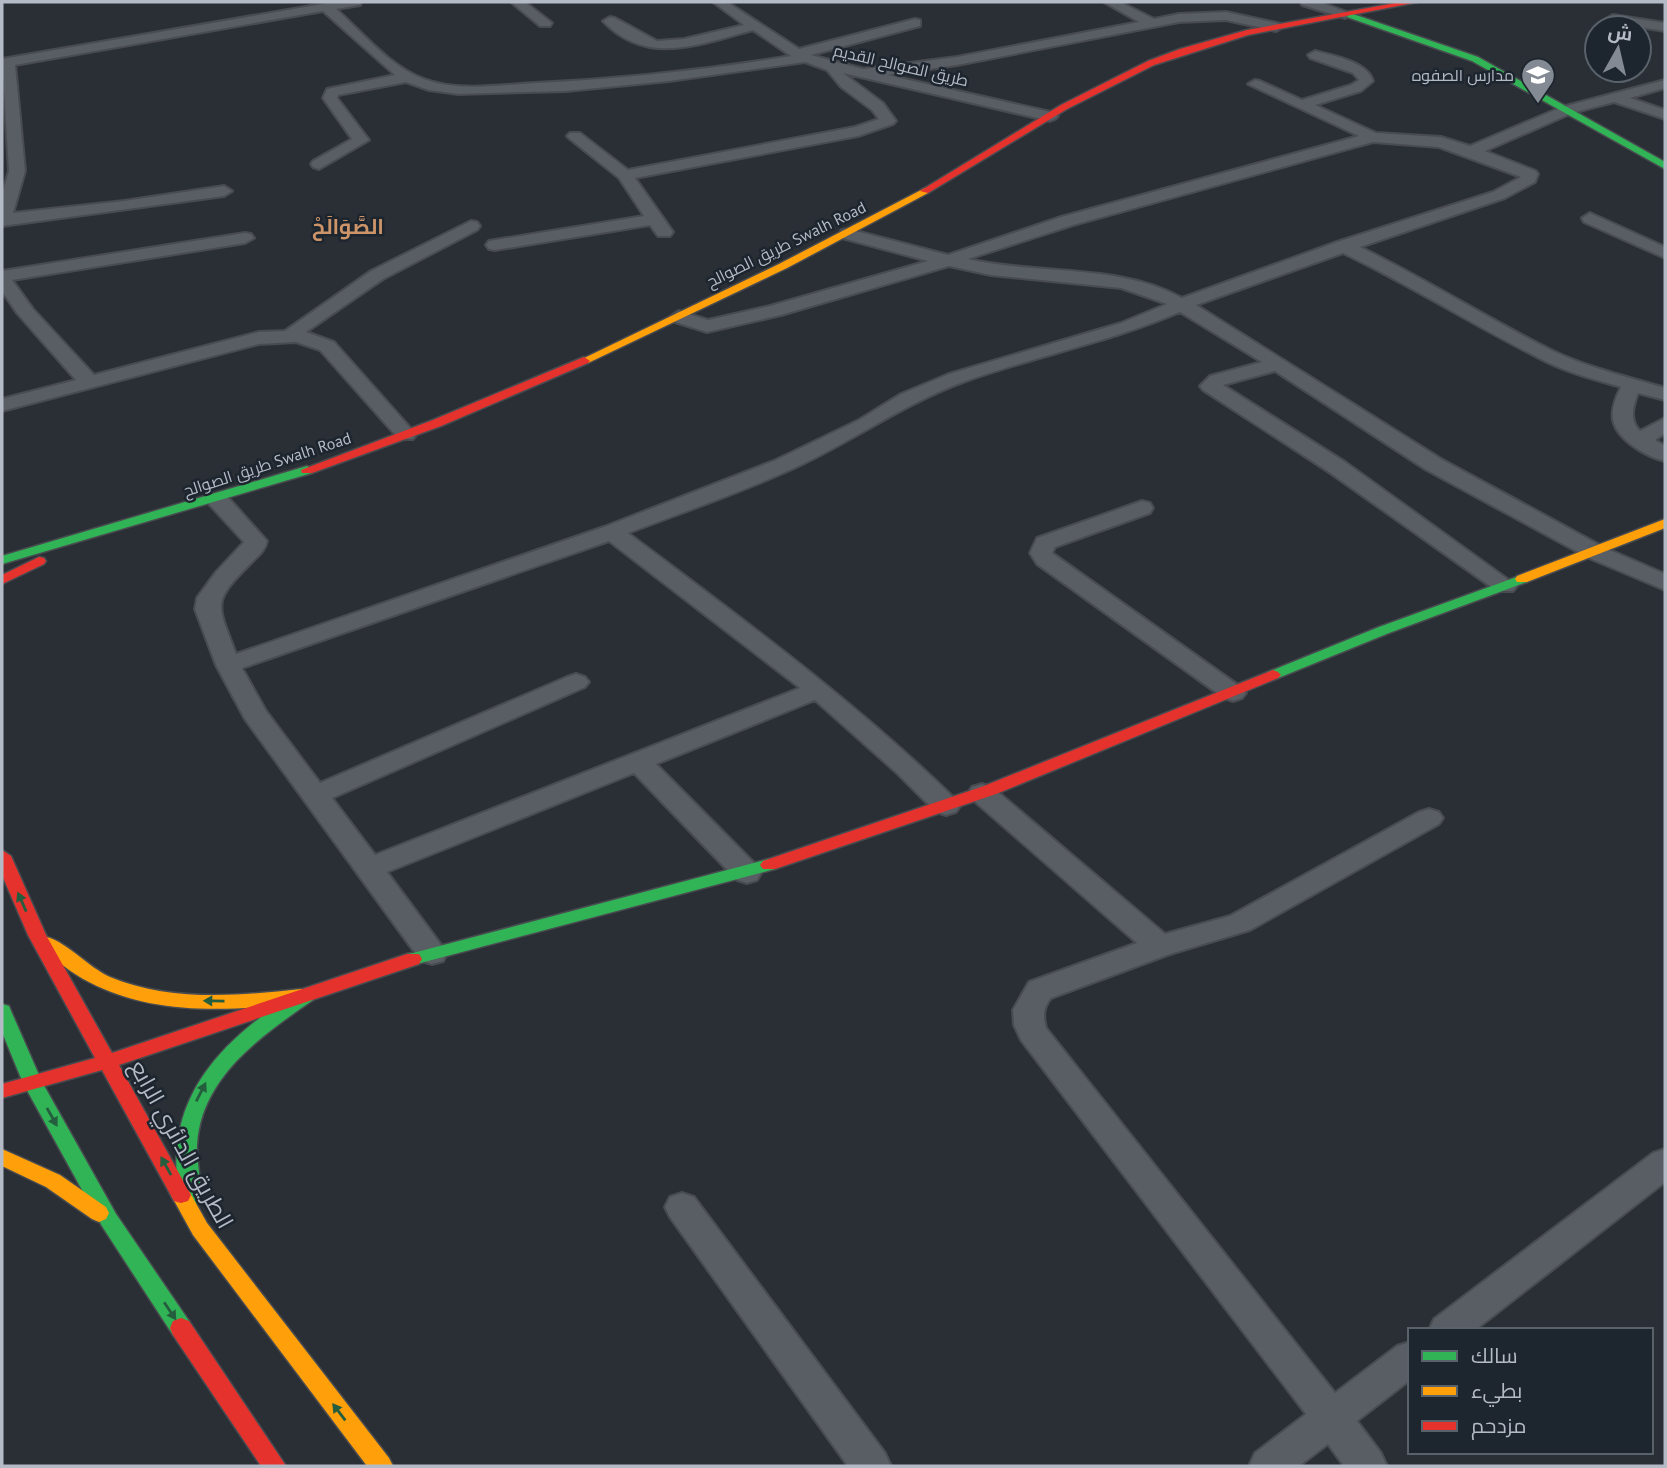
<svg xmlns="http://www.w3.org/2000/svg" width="1667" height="1468" font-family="'PT Sans',Cairo,sans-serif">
	<rect width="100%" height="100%" fill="#2a2f35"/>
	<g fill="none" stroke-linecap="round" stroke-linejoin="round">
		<!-- street casing -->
		<g stroke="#484b50" stroke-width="4">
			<g id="street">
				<path d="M334 2H361L360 5 336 9C363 33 389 66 424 79 459 92 499 85 535 83 621 79 706 70 791 56L753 30C700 44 647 67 603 21L610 17 615 18 657 41 684 39 744 25 713 2H727L799 49 915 19 920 20V26L811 55 863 69 957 57 1139 22 1104 2H1120L1154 19 1179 14 1226 12 1281 24 1283 27 1276 31 1226 20 1179 22 957 65 887 75 1055 113 1058 116 1055 119 1050 121 843 73 883 103 896 121 893 124 858 136 635 178 673 232 670 236H658L650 225 495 250 489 249 486 245 489 241 644 216 619 178 570 139 567 136 570 133H580L628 170 855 127 879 119 872 110 841 87 827 70 805 62 669 81 566 91 458 94 429 90 406 82 338 95 337 98 369 140 319 169 313 167 311 164 313 161 352 139 323 98 327 89 395 75 323 11 15 65 25 171 13 213 124 201 224 186 232 191 224 196 2 226V194L9 171 2 59Z"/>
				<polygon points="511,2 525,2 552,23 550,26 540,26"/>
				<polygon points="1301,2 1320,2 1352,14 1345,18 1302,5"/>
				<polygon points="1613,15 1665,23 1665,31 1608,22 1606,19"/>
				<path d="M1315 51C1332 55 1368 62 1373 81L1361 91 1315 105 1376 133 1441 137 1470 146 1562 107 1665 80V88L1630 98 1665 110V119L1614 102 1572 113 1485 151 1536 171 1538 174 1535 182 1505 198 1360 247C1426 279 1488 319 1553 351 1589 368 1628 377 1665 388V400L1638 393C1633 406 1629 420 1640 431L1665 418V433L1655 440 1665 446V461C1647 457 1617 440 1613 420 1611 409 1616 397 1621 387 1593 379 1565 372 1539 358 1473 325 1410 285 1343 253L1196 305 1441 459 1605 548 1665 574V590L1589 558 1425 469 1275 371 1223 385 1345 462 1517 586 1513 591H1497L1329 472 1203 390 1200 386 1210 376 1262 362 1180 312C1110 342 1035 356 963 382 903 404 850 443 792 469 739 493 683 512 628 533 741 618 855 701 956 800L960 806 956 812 946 815 936 812 898 774 815 700 656 764 757 866 761 873 757 880 747 883 737 880 634 773 387 872 447 953 443 961 432 964 421 961 245 719 216 665 195 609 197 598 216 572 244 542 209 504 206 499 209 494H225L267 541C265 551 258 556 251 563 211 603 217 603 236 654L604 527 776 460 859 420 901 394 949 374 1121 323 1167 304 1121 288 991 275 949 266 781 315 707 332 672 321 670 317 679 311 708 320 770 306 928 261 842 238 839 234 842 230 848 229 948 255 1061 217 1359 136 1248 84 1255 80 1260 81 1302 100 1351 85 1359 80 1353 73 1310 58 1308 55ZM1373 142 1439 147 1521 177 1493 192 1337 242 1182 298C1119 263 1037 275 968 259L1073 225ZM609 541 800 688 375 855 332 798 585 687 589 682 585 677 576 674 567 677 320 783 266 711 242 668Z"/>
				<polygon points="1590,213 1665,247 1665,258 1584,222 1582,218"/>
				<polygon points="471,221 477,222 480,226 477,230 383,279 306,332 334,342 413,431 416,435 413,439 399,439 320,350 296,342 259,344 2,411 2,399 76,380 17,313 2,291 2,271 245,233 251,234 254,238 245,243 12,280 33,309 94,375 259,332 285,331 371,271"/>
				<polygon points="1142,501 1150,503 1153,508 1150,513 1055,547 1052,553 1242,688 1246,693 1242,698 1233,701 1224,698 1037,564 1030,553 1037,538"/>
				<path d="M982 784 992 787 1165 934 1230 916 1419 812 1429 809 1439 812 1443 818 1439 824 1250 930 1170 954 1051 998C1043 1008 1043 1016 1046 1028L1335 1393 1397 1346 1410 1342V1380L1357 1421 1381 1453 1387 1466H1344L1328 1444 1299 1466H1249L1255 1453 1306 1414 1021 1040 1014 1025 1013 1010 1029 982 1137 943 972 799 968 793 972 787Z"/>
				<polygon points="1665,1149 1665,1182 1475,1330 1429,1330 1434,1319 1653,1153"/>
				<polygon points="682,1193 694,1197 885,1453 891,1466 848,1466 670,1217 665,1207 670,1197"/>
			</g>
		</g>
		<!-- fast casing -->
		<g stroke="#484b50" stroke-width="3">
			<g id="fast">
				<polygon points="1350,13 1478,57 1665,162 1665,169 1472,61 1347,17"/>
				<polygon points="307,466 313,470 312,473 2,564 2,556"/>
				<polygon points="1522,575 1529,579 1527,582 1389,633 1278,678 1268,678 1265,675 1268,672 1379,627"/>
				<polygon points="769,859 775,861 778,865 775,869 413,965 407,964 404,959 407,954 413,953"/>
				<path d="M306 988 313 990 315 995 313 1000C261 1036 201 1077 197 1145 196 1160 204 1194 199 1203L192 1205 185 1203C177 1188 175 1167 177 1150 181 1091 219 1048 265 1014 278 1005 291 993 306 988Z"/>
				<polygon points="2,1004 9,1006 11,1011 42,1082 116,1214 189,1321 192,1328 189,1335 181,1338 173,1335 102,1226 23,1083 2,1032"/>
			</g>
		</g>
		<!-- slow casing -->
		<g stroke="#484b50" stroke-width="3">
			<g id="slow">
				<polygon points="925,188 928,189 928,193 787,268 588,363 580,363 578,361 779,264"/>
				<polygon points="1665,519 1665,528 1527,582 1517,582 1515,579 1517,576"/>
				<path d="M47 937C68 943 88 967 110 977 170 1002 238 996 301 989L308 991 310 996 308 1001 301 1003C231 1011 153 1016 89 982 71 973 56 960 41 947L38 943 41 939Z"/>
				<polygon points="2,1149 60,1175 106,1207 109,1213 106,1219 99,1222 92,1219 46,1187 2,1166"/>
				<polygon points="181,1187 188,1189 207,1223 389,1458 393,1466 367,1466 193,1235 171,1195 174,1189"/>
			</g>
		</g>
		<!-- jam casing -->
		<g stroke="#484b50" stroke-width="3">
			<g id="jam">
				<polygon points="1401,2 1418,2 1248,35 1154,65 1067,109 928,193 920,191 1061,105 1148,61 1180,49 1247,30"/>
				<polygon points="584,357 590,361 588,363 441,426 312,473 302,473 301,470 433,420"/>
				<polygon points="39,557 44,558 46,561 44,564 2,584 2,575"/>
				<polygon points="1273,670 1278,672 1281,675 1278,678 996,794 775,869 763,869 760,865 763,861 984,786"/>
				<polygon points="2,850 11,856 46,935 112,1053 407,954 419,954 422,959 419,964 119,1065 191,1195 188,1201 181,1203 174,1201 102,1070 2,1098 2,1084 95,1058 28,935 2,875"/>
				<polygon points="181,1318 189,1321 286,1466 261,1466 173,1335 170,1328 173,1321"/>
			</g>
		</g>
		<!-- street -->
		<use href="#street" fill="#595d64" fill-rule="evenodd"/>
		<!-- fast -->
		<use href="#fast" fill="#30b455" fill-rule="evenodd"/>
		<!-- slow -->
		<use href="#slow" fill="#ff9f0a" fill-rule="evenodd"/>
		<!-- jam -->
		<use href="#jam" fill="#e5322d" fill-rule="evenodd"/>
	</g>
	<!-- one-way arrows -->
	<defs><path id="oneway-solid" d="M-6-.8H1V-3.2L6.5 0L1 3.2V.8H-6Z" transform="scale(1.75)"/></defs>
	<g fill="#255e3e">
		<use href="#oneway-solid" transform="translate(22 902) rotate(-114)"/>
		<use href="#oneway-solid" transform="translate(214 1001) rotate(-179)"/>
		<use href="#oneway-solid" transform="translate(201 1092) rotate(-63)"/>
		<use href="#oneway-solid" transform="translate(52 1117) rotate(61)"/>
		<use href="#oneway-solid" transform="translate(166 1166) rotate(-119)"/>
		<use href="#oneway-solid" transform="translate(170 1311) rotate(56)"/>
		<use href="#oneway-solid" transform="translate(339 1412) rotate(-127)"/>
	</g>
	<!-- icons -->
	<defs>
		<g id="school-pin" transform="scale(1.75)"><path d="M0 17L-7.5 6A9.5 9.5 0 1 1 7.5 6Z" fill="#848a93" stroke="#1d252f"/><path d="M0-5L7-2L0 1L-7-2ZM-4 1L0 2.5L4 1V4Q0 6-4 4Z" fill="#fff"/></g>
	</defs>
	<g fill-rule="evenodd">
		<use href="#school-pin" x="1538" y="75"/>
	</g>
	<g text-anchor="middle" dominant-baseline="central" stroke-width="5" stroke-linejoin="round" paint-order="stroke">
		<!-- far-street labels -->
		<g font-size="16" fill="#b4bbc6" stroke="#1d252f">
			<text transform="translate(901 65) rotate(13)">طريق الصوالح القديم</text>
			<text transform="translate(786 244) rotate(-26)">طريق الصوالح Swalh Road</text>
			<text transform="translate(267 464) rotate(-18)">طريق الصوالح Swalh Road</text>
		</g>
		<!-- far-poi labels -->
		<g font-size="16" fill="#b4bbc6" stroke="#1d252f" text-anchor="end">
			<text x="1514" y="75">مدارس الصفوه</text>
		</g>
		<!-- far-district labels -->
		<g font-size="21" font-weight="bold" fill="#cc9468" stroke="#1d252f">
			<text x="348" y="226">الصَّوَالَحْ</text>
		</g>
		<!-- near-street labels -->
		<g font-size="23" fill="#b4bbc6" stroke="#1d252f">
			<text transform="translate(182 1144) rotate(61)">الطريق الدائري الرابع</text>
		</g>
	</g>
	<!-- border -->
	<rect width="1667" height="1468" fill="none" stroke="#b4bbc6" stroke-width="7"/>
	<!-- legend -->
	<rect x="1408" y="1328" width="245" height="126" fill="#1d252f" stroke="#59616b" stroke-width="2"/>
	<rect x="1422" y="1351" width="35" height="10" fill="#30b455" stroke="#59616b" stroke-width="2"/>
	<text x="1471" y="1363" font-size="21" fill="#b4bbc6">سالك</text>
	<rect x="1422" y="1386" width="35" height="10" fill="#ff9f0a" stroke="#59616b" stroke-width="2"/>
	<text x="1471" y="1398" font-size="21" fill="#b4bbc6">بطيء</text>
	<rect x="1422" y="1421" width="35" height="10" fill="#e5322d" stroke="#59616b" stroke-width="2"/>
	<text x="1471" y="1433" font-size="21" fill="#b4bbc6">مزدحم</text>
	<!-- north arrow -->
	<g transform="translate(1618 49) rotate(8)"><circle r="33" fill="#1d252f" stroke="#59616b" stroke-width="2"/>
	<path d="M0-5L12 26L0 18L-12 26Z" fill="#848a93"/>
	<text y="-10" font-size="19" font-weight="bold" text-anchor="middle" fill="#b4bbc6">ش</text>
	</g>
</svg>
